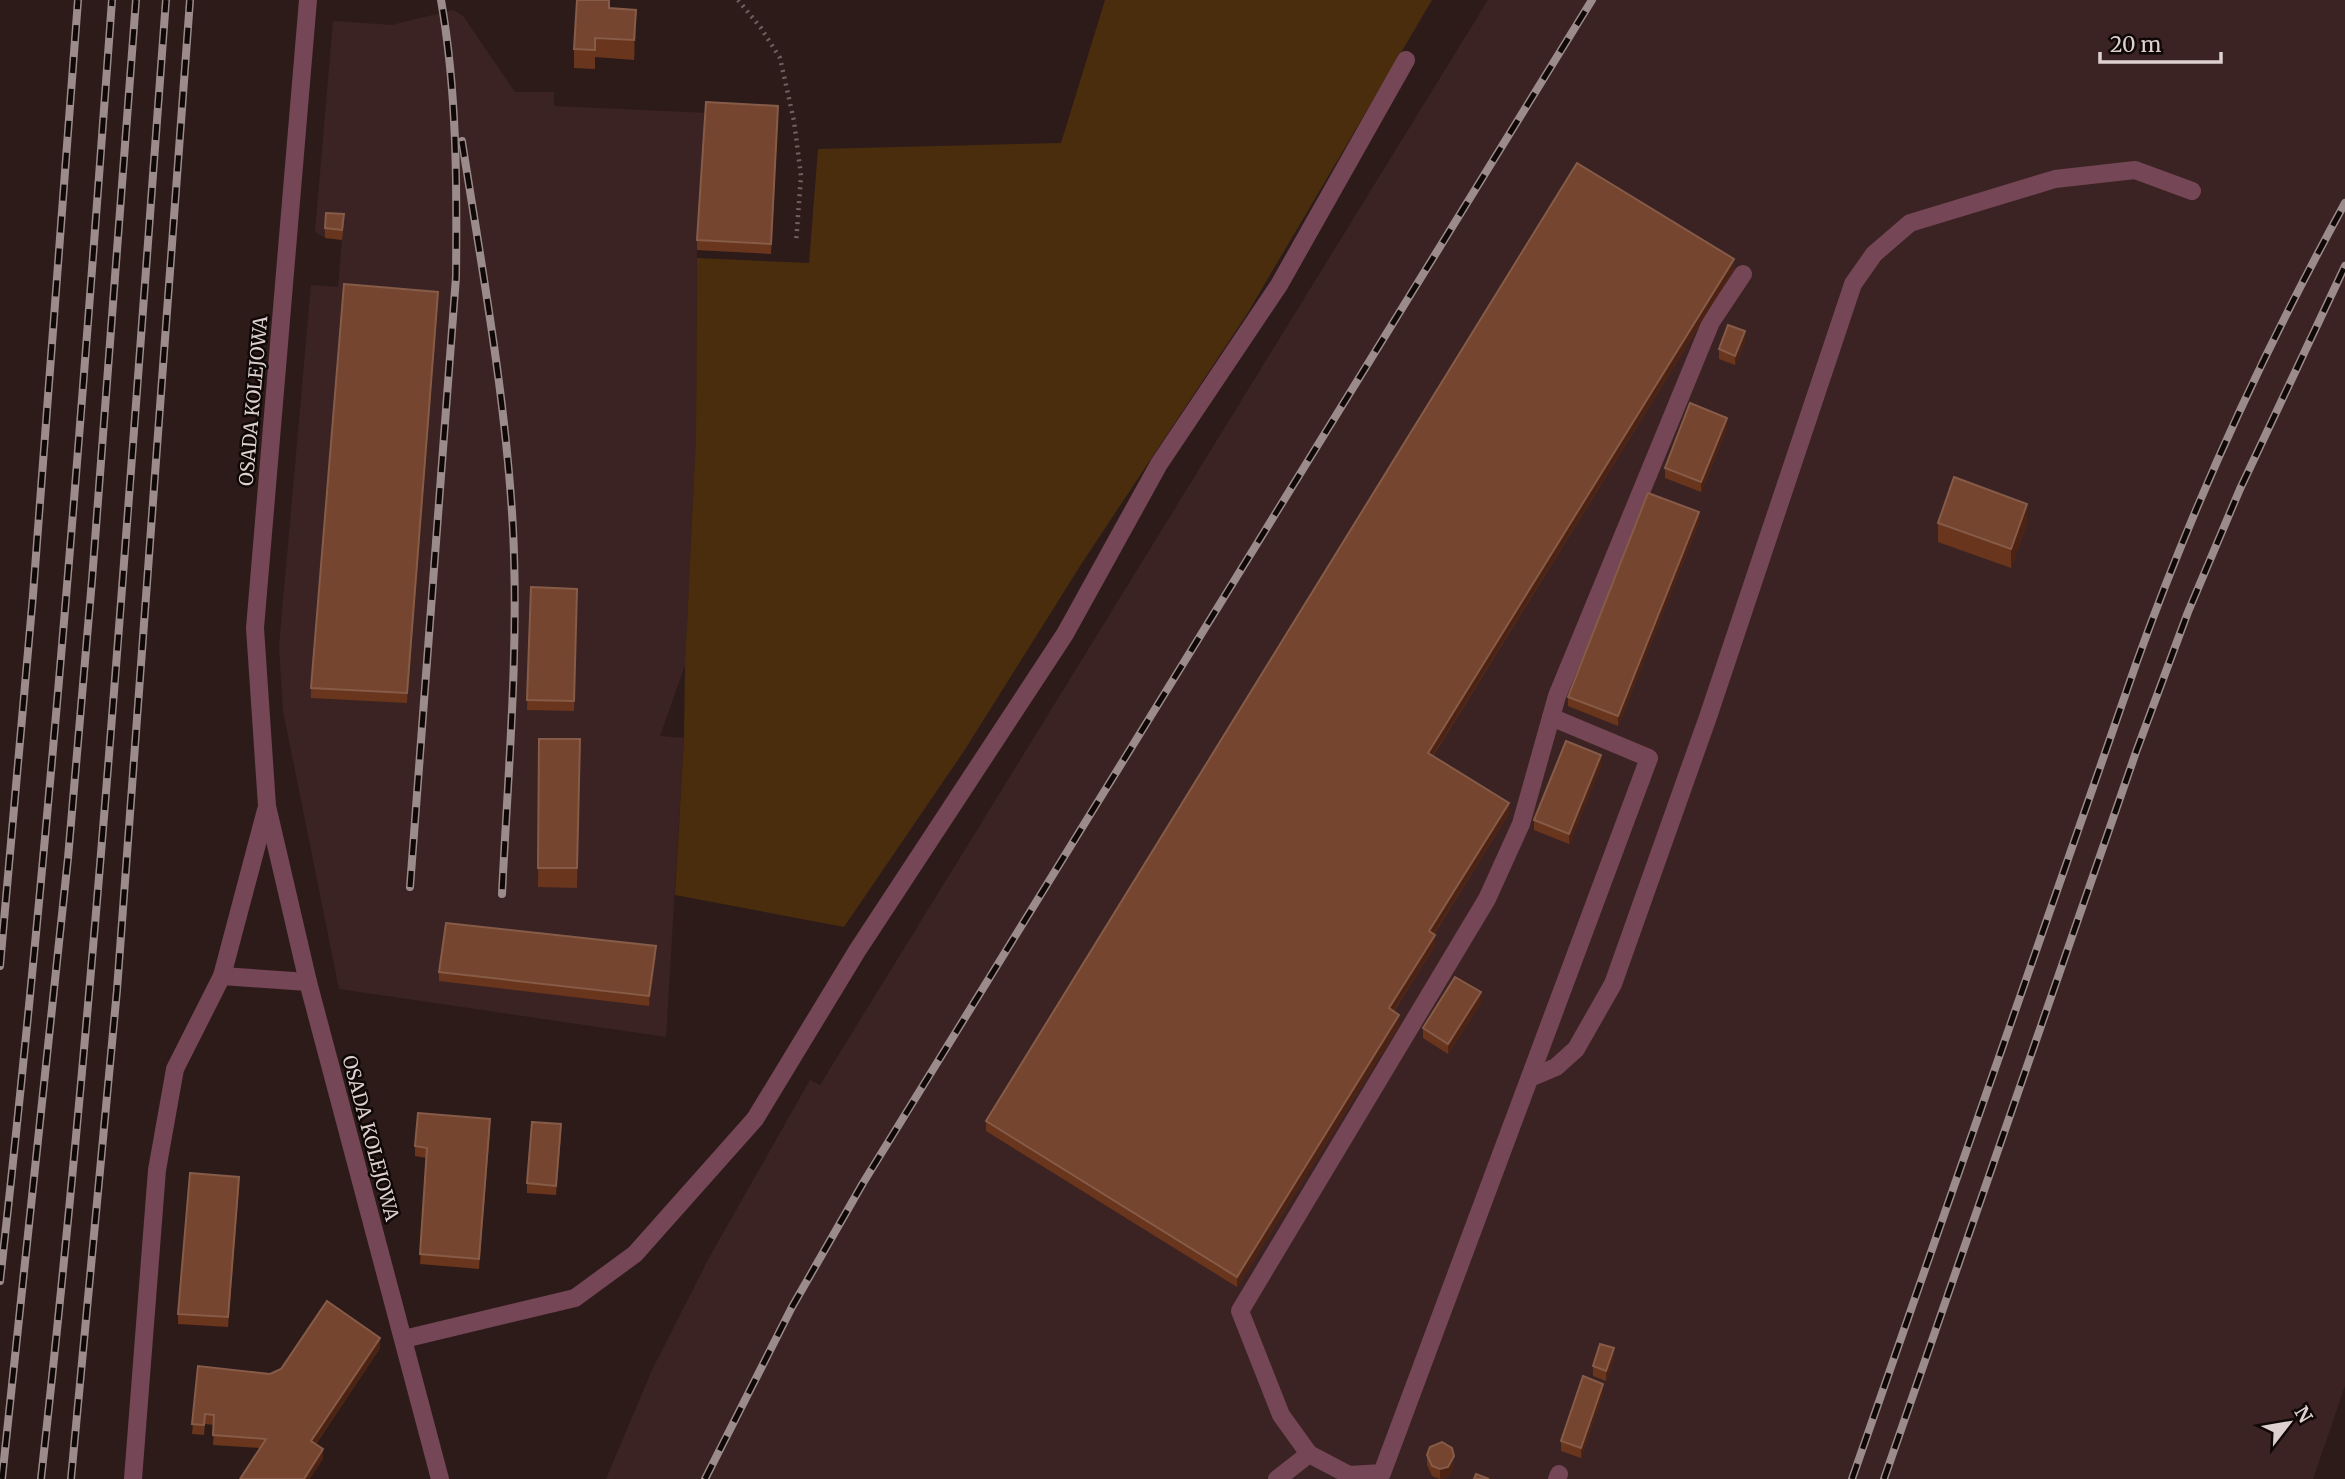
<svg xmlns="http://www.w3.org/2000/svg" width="2345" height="1479" font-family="Merriweather,serif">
	<rect width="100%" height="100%" fill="#2d1b1a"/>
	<!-- built -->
	<g fill="#3b2323">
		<polygon points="1488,0 2345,0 2345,1386 2313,1479 606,1479 652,1370 710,1256 810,1080 820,1085"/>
		<polygon points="453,10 463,16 515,92 554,92 554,106 778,116 771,254 697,250 696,436 685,665 660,736 684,738 666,1037 339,989 283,711 279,646 311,285 338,287 342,240 325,238 315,232 333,21 392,25"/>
	</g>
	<!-- green -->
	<polygon fill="#492d0d" points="1105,0 1432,0 1247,314 1082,563 964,751 844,927 675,895 684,738 685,665 696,436 697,258 809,263 818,149 1061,143"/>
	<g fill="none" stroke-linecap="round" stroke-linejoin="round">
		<!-- path -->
		<polyline stroke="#70605f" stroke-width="4.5" stroke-dasharray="2 5" stroke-linecap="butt" points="738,0 761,28 780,58 794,121 801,176 796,243"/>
		<!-- lane -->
		<g stroke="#754656" stroke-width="18">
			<polyline points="222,976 308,982"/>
			<polyline points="1530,1078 1556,1067 1576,1049 1613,984 1708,717 1853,284 1874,254 1910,223 2055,179 2135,170 2192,191"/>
			<polyline points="404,1339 575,1298 635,1254 755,1119 857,951 1065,634 1159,464 1279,285 1406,60"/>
			<polyline points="1309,1454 1281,1415 1240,1311 1487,899 1521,824 1557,696 1711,322 1743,274"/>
			<polyline points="1277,1479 1309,1454 1349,1475 1382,1473 1649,758 1551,717"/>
			<polyline points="1557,1479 1559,1474"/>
		</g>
		<!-- street -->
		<g stroke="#754656" stroke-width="18">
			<polyline points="308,0 255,628 267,806 308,982 440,1479"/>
			<polyline points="133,1479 157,1170 175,1069 222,976 266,810"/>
		</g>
		<!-- rail casing -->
		<g stroke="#9b8c8b" stroke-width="8">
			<g id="rail">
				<path d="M462 141C482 269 506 399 513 529 519 651 508 773 502 894"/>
				<path d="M410 887 456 277C457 185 457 91 441 0"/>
				<polyline points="0,966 33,595 78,0"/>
				<path d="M0 1281C48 855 81 427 112 0"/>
				<polyline points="2,1479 68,858 92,580 136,0"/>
				<path d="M41 1479C96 987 129 493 166 0"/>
				<polyline points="71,1479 117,990 190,0"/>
				<polyline points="705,1479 792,1307 863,1183 1592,0"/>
				<path d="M1852 1479 2136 664C2193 505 2263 352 2345 203"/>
				<polyline points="1884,1479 2136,752 2188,612 2240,489 2345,266"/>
			</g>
		</g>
		<!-- rail -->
		<use href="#rail" stroke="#0f0807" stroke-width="5" stroke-dasharray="16" stroke-linecap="butt"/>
	</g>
	<!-- wall -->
	<g fill="#69351c">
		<polygon points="610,0 610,8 636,29 634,60 595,57 595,69 574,68 574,49"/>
		<polygon points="778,116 771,254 697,250 697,240"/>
		<polygon points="344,224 342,240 325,238 325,228"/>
		<polygon points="1734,269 1433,756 1509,813 1434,934 1435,945 1394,1011 1399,1025 1237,1287 986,1131 986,1121"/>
		<polygon points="438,301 407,703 311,698 311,688"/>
		<polygon points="1745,341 1735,365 1719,359 1719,349"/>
		<polygon points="1727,428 1701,492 1665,478 1665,468"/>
		<polygon points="1699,522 1618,726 1568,706 1568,697"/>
		<polygon points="1938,523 2027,523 2011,568 1938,542"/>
		<polygon points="531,587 577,589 574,711 527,710"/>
		<polygon points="539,739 580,739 577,888 538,887"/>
		<polygon points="1601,765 1569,844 1534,830 1534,820"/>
		<polygon points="656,956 649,1006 439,981 439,972"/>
		<polygon points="1481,1002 1448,1054 1423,1038 1423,1028"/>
		<polygon points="490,1129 479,1269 420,1264 426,1158 415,1156 415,1146"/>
		<polygon points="561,1134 556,1195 527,1193 527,1183"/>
		<polygon points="239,1187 228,1327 178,1324 178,1314"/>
		<polygon points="380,1348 316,1444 323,1459 260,1448 213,1445 214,1425 205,1424 204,1435 192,1434 198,1366 270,1374"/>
		<polygon points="1614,1358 1606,1381 1593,1376 1593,1366"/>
		<polygon points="1603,1393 1581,1458 1561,1451 1561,1441"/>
		<polygon points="1427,1455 1454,1466 1448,1477 1440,1479 1432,1476 1427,1465"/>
	</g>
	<!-- shaded-wall -->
	<g fill="#4c2313">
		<polygon points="636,10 636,29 634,60 634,40"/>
		<polygon points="1734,259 1734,269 1428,763 1428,753"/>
		<polygon points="438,292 438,301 407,703 407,693"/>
		<polygon points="1745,331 1745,341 1735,365 1735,356"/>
		<polygon points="1727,418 1727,428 1701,492 1701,482"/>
		<polygon points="2027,504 2027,523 2011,568 2011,549"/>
		<polygon points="1699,512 1699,522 1618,726 1618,716"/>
		<polygon points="1601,755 1601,765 1569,844 1569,834"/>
		<polygon points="1509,803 1509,813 1429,941 1429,931"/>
		<polygon points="1435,935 1435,945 1389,1018 1389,1008"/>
		<polygon points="656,946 656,956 649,1006 649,996"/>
		<polygon points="1481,992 1481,1002 1448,1054 1448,1044"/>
		<polygon points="1399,1015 1399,1025 1237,1287 1237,1277"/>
		<polygon points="490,1119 490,1129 479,1269 479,1259"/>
		<polygon points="561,1124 561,1134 556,1195 556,1186"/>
		<polygon points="239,1177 239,1187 228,1327 228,1317"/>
		<polygon points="380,1338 380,1348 311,1451 311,1441"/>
		<polygon points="1614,1348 1614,1358 1606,1381 1606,1371"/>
		<polygon points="1603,1384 1603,1393 1581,1458 1581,1448"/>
		<polygon points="323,1449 323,1459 310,1479 304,1479"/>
		<polygon points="1454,1456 1454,1466 1448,1477 1440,1479 1440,1469"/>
	</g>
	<!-- building -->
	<g fill="#75452f" stroke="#865b48" stroke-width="2">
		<polygon points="577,0 609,0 609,8 636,10 634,40 595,38 595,50 574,49"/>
		<polygon points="706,102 778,106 771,244 697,240"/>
		<polygon points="1577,163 1734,259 1428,753 1509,803 1429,931 1435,935 1389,1008 1399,1015 1237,1277 986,1121"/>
		<polygon points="326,213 344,214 342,230 325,228"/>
		<polygon points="344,284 438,292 407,693 311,688"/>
		<polygon points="1728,325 1745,331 1735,356 1719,349"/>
		<polygon points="1690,403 1727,418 1701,482 1665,468"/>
		<polygon points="1954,477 2027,504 2011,549 1938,523"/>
		<polygon points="1648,493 1699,512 1618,716 1568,697"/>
		<polygon points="531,587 577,589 574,701 527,700"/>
		<polygon points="539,739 580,739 577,868 538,868"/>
		<polygon points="1566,741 1601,755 1569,834 1534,820"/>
		<polygon points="446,923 656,946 649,996 439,972"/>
		<polygon points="1455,977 1481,992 1448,1044 1423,1028"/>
		<polygon points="418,1113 490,1119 479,1259 420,1254 427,1148 415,1146"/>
		<polygon points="532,1122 561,1124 556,1186 527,1183"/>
		<polygon points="190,1173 239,1177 228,1317 178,1314"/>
		<polygon points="327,1301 380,1338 311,1441 323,1449 304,1479 240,1479 266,1439 213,1435 214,1415 205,1414 204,1425 192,1424 198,1366 270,1374 281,1369"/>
		<polygon points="1600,1344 1614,1348 1606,1371 1593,1366"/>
		<polygon points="1583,1376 1603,1384 1581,1448 1561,1441"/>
		<polygon points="1442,1442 1452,1448 1454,1456 1448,1467 1440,1469 1432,1466 1427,1455 1430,1447"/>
		<polygon points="1476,1474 1489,1479 1474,1479"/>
	</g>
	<g text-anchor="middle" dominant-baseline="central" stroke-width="5" stroke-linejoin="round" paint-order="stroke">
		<!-- street labels -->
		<g font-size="19" fill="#ddd0cf" stroke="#0f0807">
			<text transform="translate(253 401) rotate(-85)">OSADA KOLEJOWA</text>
			<text transform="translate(371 1138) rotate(75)">OSADA KOLEJOWA</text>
		</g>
	</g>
	<!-- north arrow -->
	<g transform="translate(2289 1423) rotate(59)" stroke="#0f0807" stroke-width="5" paint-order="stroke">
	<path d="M0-5L12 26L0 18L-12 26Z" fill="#ddd0cf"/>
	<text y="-10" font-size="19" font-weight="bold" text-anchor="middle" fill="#ddd0cf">N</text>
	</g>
	<!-- scale -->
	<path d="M2100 52v10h121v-10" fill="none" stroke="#ddd0cf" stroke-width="3.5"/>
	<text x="2110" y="52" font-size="21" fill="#ddd0cf" stroke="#0f0807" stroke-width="5" paint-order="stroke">20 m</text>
</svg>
